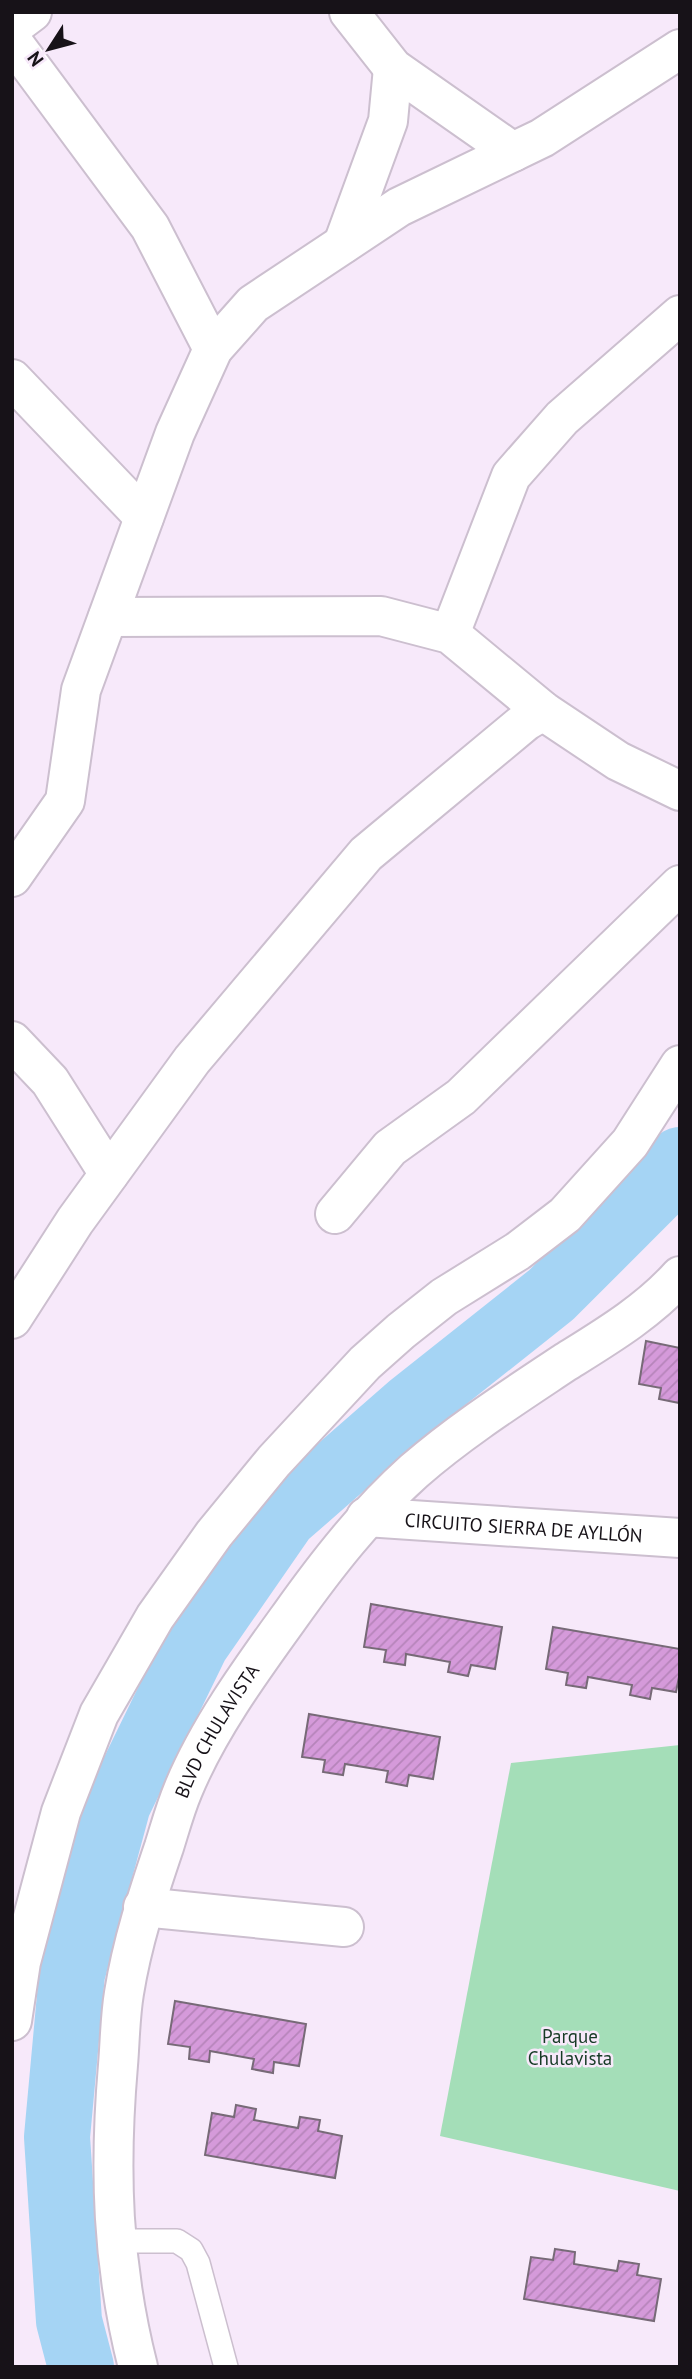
<svg xmlns="http://www.w3.org/2000/svg" width="692" height="2379" font-family="'PT Sans',sans-serif">
	<defs>
		<pattern id="building-hatch" width="6" height="6" patternUnits="userSpaceOnUse" patternTransform="scale(1.75)"><rect width="6" height="6" fill="#d59ada"/><path d="M-1 1l2-2M0 6l6-6M5 7l2-2" fill="none" stroke="#b684ba"/></pattern>
	</defs>
	<rect width="100%" height="100%" fill="#f7e9fa"/>
	<!-- green -->
	<polygon fill="#a4deb8" points="680,1745 680,2191 440,2136 511,1763"/>
	<g fill="none" stroke-linecap="round" stroke-linejoin="round">
		<!-- river -->
		<polyline stroke="#a5d4f4" stroke-width="66" points="81,2367 69,2321 57,2137 72,1974 118,1804 196,1644 284,1517 411,1406 551,1295 661,1185 680,1160"/>
	</g>
	<!-- building -->
	<g fill="url(#building-hatch)" stroke="#776a77" stroke-width="2">
		<polygon points="646,1341 680,1348 679,1403 659,1399 661,1388 639,1384"/>
		<polygon points="371,1604 502,1627 495,1669 471,1665 468,1676 448,1672 450,1662 406,1654 405,1665 384,1662 386,1650 364,1647"/>
		<polygon points="553,1627 680,1649 680,1672 676,1692 652,1688 650,1699 630,1695 632,1685 588,1677 586,1688 566,1685 568,1673 546,1669"/>
		<polygon points="309,1714 440,1737 433,1779 409,1775 407,1786 386,1782 388,1771 345,1764 343,1775 323,1772 325,1760 302,1757"/>
		<polygon points="175,2001 306,2024 299,2066 274,2062 273,2073 252,2069 254,2059 210,2051 209,2062 189,2059 190,2047 168,2044"/>
		<polygon points="236,2105 256,2109 254,2120 298,2128 300,2117 320,2120 318,2131 342,2136 335,2178 205,2155 212,2113 234,2117"/>
		<polygon points="555,2249 575,2252 574,2264 617,2271 619,2261 639,2264 637,2275 661,2279 654,2321 524,2299 531,2257 553,2260"/>
	</g>
	<g fill="none" stroke-linecap="round" stroke-linejoin="round">
		<!-- service casing -->
		<g stroke="#ccbfcf" stroke-width="26">
			<polyline id="service" points="116,2241 177,2241 191,2250 198,2263 226,2367"/>
		</g>
		<!-- minor casing -->
		<g stroke="#ccbfcf" stroke-width="42">
			<g id="minor">
				<polyline points="349,12 393,68 513,152"/>
				<polyline points="12,27 32,12"/>
				<polyline points="12,41 150,227 213,349"/>
				<polyline points="343,244 388,121 393,68"/>
				<polyline points="12,379 144,517"/>
				<polyline points="108,617 381,616 450,634 543,711 618,761 680,791"/>
				<polyline points="450,634 511,476 562,418 680,315"/>
				<polyline points="12,877 65,801 81,690 175,433 213,349 253,304 399,207 542,138 680,49"/>
				<polyline points="12,1041 50,1081 109,1174"/>
				<polyline points="335,1214 390,1148 461,1097 680,885"/>
				<polyline points="12,1319 75,1221 192,1060 366,854 526,721 543,711"/>
				<path id="s1" d="M366 1517 680 1538"/>
				<polyline points="143,1907 344,1927"/>
				<polyline points="12,2021 21,1962 61,1812 99,1714 155,1617 214,1534 274,1461 365,1363 401,1331 444,1297 518,1251 565,1215 630,1143 680,1065"/>
				<path id="s2" d="M138 2367C112 2265 109 2170 118 2065 120 2041 120 2017 124 1993 132 1943 148 1894 164 1847 170 1828 175 1809 183 1790 208 1729 251 1670 290 1616 327 1564 366 1514 414 1471 460 1431 513 1397 564 1363 604 1338 648 1312 680 1276"/>
			</g>
		</g>
		<!-- service -->
		<use href="#service" stroke="#fff" stroke-width="23"/>
		<!-- minor -->
		<use href="#minor" stroke="#fff" stroke-width="38"/>
	</g>
	<g text-anchor="middle" dominant-baseline="central" stroke-width="5" stroke-linejoin="round" paint-order="stroke">
		<!-- street labels -->
		<g font-size="19" fill="#171218" stroke="#f7e9fa">
			<text stroke="none"><textPath href="#s1" startOffset="158">CIRCUITO SIERRA DE AYLLÓN</textPath></text>
			<text stroke="none"><textPath href="#s2" startOffset="656">BLVD CHULAVISTA</textPath></text>
		</g>
		<!-- park labels -->
		<g font-size="19" fill="#163a25" stroke="#f7e9fa">
			<text x="570" y="2036">Parque<tspan x="570" dy="22">Chulavista</tspan></text>
		</g>
	</g>
	<!-- border -->
	<rect width="692" height="2379" fill="none" stroke="#171218" stroke-width="28"/>
	<!-- north arrow -->
	<g transform="translate(49 49) rotate(234)" stroke="#f7e9fa" stroke-width="5" paint-order="stroke">
	<path d="M0-5L12 26L0 18L-12 26Z" fill="#171218"/>
	<text y="-10" font-size="19" font-weight="bold" text-anchor="middle" fill="#171218">N</text>
	</g>
</svg>
